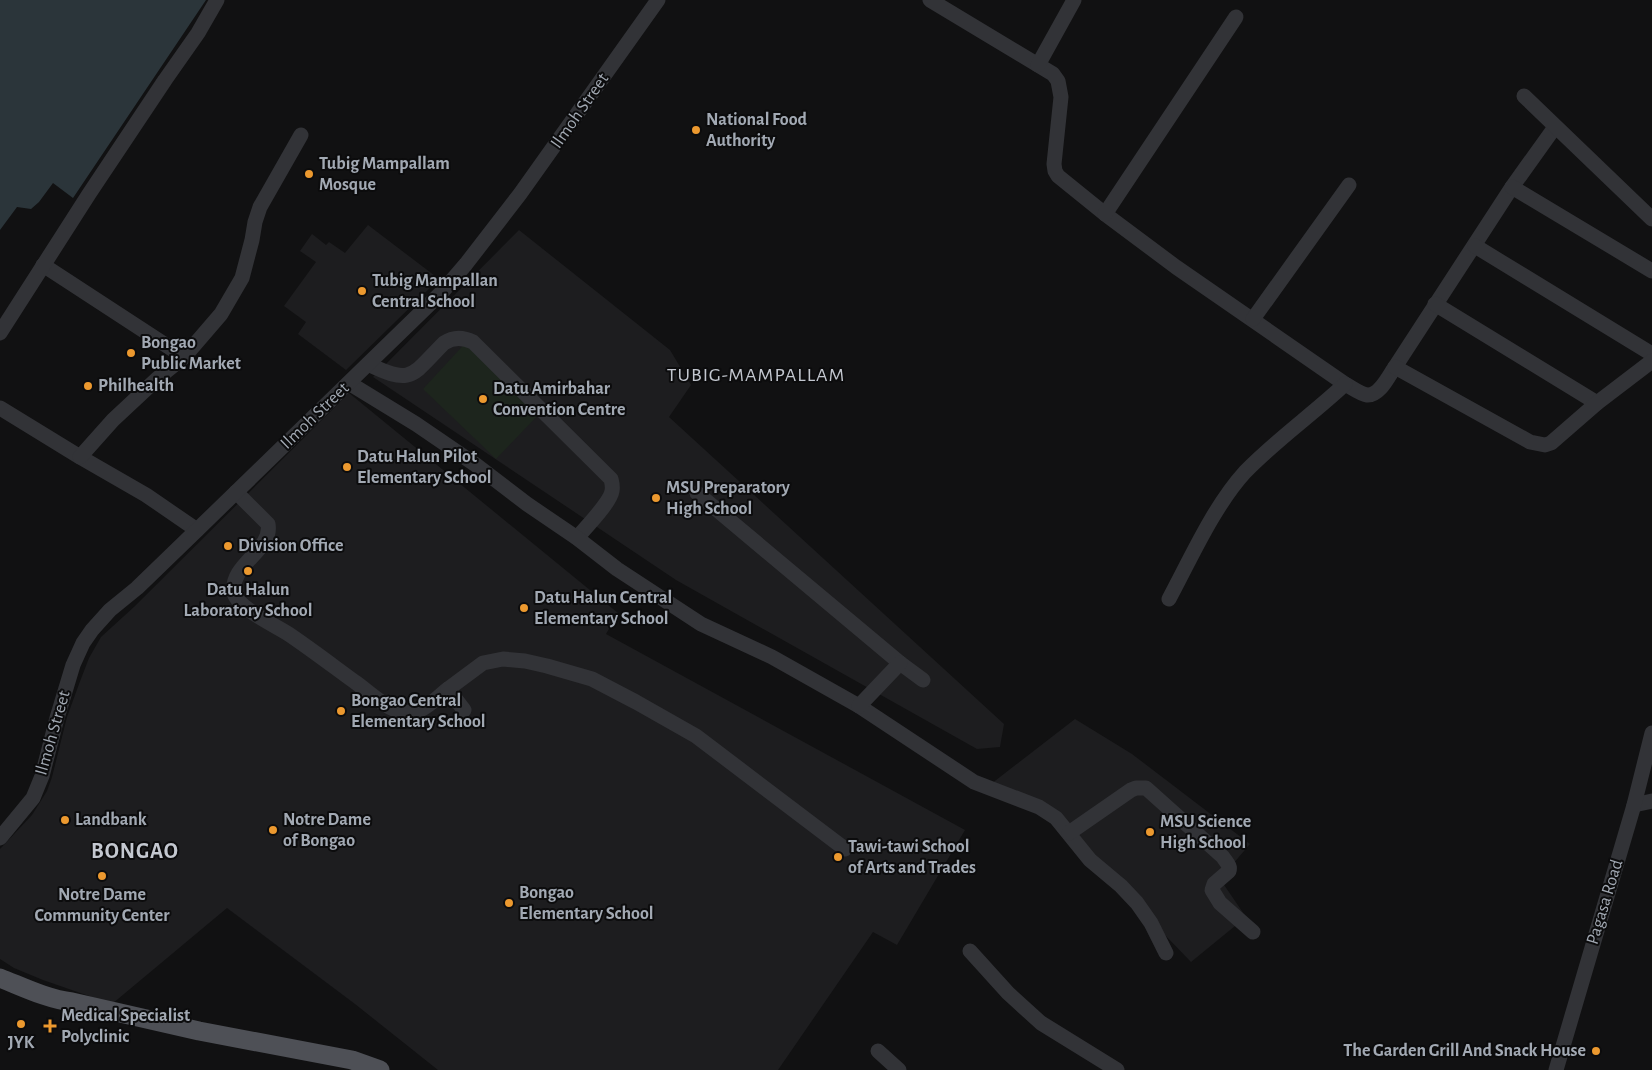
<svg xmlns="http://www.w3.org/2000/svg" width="1652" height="1070" font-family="'Alegreya Sans',sans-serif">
	<rect width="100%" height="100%" fill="#111112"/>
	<!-- built -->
	<g fill="#1d1d1f">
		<polygon points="368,225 439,279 346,370 298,334 306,322 284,306 316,262 300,251 312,234 326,245 329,242 345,253"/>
		<polygon points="519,230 670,350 691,385 669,417 1004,724 1000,747 977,749 676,580 373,377"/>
		<polygon points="349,393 618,613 606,634 965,830 897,945 873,932 778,1070 438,1070 355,1004 227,908 112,1004 43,980 14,968 0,959 0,849 32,815 47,791 52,777 67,717 79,684 89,658 101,637 135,606"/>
		<polygon points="1075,719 1132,754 1250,844 1220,879 1246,917 1191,962 1055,821 991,784"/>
	</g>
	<!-- green -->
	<polygon fill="#1d251d" points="470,338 544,409 496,459 423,389"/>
	<!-- water -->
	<polygon fill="#2b353a" points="0,0 206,0 73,198 53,183 39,202 31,209 17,207 0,230"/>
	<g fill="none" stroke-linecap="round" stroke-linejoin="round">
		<!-- minor -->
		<g stroke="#323337" stroke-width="15">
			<path d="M930 0 1053 74 1058 81 1061 97 1054 164 1055 171 1058 176 1105 214 1176 267 1345 384C1351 387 1360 394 1367 395 1380 396 1389 375 1395 367L1512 187 1555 127"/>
			<polyline points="1038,65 1074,0"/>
			<polyline points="1524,96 1652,219"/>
			<polyline points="1512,187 1652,271"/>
			<polyline points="1105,214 1236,17"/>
			<polyline points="1475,246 1652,354"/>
			<polyline points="43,265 184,357"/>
			<polyline points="1435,304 1597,403"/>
			<polyline points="1253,319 1349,185"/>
			<polyline points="0,333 89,194 165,80 198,33 217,0"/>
			<path d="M368 364C413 386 412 375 444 343 453 337 463 337 473 342L611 479C612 483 613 486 612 491 610 503 586 527 577 538"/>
			<polyline points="1395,367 1530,442 1545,445 1551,443 1597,403 1652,361"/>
			<polyline points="349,383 416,424 476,465 527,504 577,538 617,569 701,624 772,657 859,706 974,782 1039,807 1056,818 1090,860 1121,886 1137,903 1151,923 1166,953"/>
			<polyline points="0,408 80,457 146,495 197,530"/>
			<polyline points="80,457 113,420 158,378 184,357 221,314 242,278 252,240 255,222 260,207 301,135"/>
			<path d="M236 492 268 524C273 550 230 564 234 592 236 608 277 626 290 635 312 650 333 666 355 682 368 691 387 710 403 712 422 715 434 700 448 689L464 710"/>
			<polyline points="697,493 900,663 923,680"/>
			<path d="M1169 599C1191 558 1214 506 1245 472 1276 440 1313 414 1345 384"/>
			<polyline points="448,689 483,663 503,659 525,661 547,666 592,679 636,702 696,736 845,849"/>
			<polyline points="859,706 900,663"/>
			<polyline points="1634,805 1652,801"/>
			<path d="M1069 833 1131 790 1136 788H1146L1223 857C1226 862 1231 866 1229 871L1214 884 1212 890 1220 903 1253 932"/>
			<polyline points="0,838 33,798 42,776 57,718 73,665 83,643 92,630 110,610 137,588 197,530 442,292 466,264 520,194 658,0"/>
			<polyline points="970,951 1008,993 1041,1023 1117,1070"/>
			<polyline points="878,1051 899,1070"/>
			<polyline points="1556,1070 1634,805 1652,733"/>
		</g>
		<!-- major -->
		<path stroke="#4e5056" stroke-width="19" d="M0 978C23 987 47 999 72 1002L199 1031 352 1060 380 1070"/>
	</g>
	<!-- markers -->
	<g fill="#ec992f" stroke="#0c0c0d" stroke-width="2">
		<circle cx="696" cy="130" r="5"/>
		<circle cx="309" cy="174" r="5"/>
		<circle cx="362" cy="291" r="5"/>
		<circle cx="131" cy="353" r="5"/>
		<circle cx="88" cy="386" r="5"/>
		<circle cx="483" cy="399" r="5"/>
		<circle cx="347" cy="467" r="5"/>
		<circle cx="656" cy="498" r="5"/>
		<circle cx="228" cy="546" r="5"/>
		<circle cx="248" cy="571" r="5"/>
		<circle cx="524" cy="608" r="5"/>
		<circle cx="341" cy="711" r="5"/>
		<circle cx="65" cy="820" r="5"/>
		<circle cx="273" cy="830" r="5"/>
		<circle cx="1150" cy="832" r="5"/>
		<circle cx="838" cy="857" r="5"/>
		<circle cx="102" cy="876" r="5"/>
		<circle cx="509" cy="903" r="5"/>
		<circle cx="21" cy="1024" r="5"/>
		<path d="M47.5 1018.5h5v5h5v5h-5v5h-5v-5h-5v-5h5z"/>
		<circle cx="1596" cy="1051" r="5"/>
	</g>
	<g text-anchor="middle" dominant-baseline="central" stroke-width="4" stroke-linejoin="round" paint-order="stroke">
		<!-- street labels -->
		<g font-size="18" fill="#a2a9b3" stroke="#0c0c0d">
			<text transform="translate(580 111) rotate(-55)">Ilmoh Street</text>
			<text transform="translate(315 416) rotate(-44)">Ilmoh Street</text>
			<text transform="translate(53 733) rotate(-74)">Ilmoh Street</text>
			<text transform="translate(1605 902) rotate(-73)">Pagasa Road</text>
		</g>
		<!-- poi labels -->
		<g font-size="18" font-weight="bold" fill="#a2a9b3" stroke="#0c0c0d" text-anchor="start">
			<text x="706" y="120">National Food<tspan x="706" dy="21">Authority</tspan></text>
			<text x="319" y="164">Tubig Mampallam<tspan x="319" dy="21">Mosque</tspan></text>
			<text x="372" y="281">Tubig Mampallan<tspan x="372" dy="21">Central School</tspan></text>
			<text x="141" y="343">Bongao<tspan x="141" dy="21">Public Market</tspan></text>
			<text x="98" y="386">Philhealth</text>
			<text x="493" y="389">Datu Amirbahar<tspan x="493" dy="21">Convention Centre</tspan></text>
			<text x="357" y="457">Datu Halun Pilot<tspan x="357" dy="21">Elementary School</tspan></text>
			<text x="666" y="488">MSU Preparatory<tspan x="666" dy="21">High School</tspan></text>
			<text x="238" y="546">Division Office</text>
			<text x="248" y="590" text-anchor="middle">Datu Halun<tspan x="248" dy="21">Laboratory School</tspan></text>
			<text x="534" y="598">Datu Halun Central<tspan x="534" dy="21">Elementary School</tspan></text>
			<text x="351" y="701">Bongao Central<tspan x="351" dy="21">Elementary School</tspan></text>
			<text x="75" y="820">Landbank</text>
			<text x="283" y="820">Notre Dame<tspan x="283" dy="21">of Bongao</tspan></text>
			<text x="1160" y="822">MSU Science<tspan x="1160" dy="21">High School</tspan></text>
			<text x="848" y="847">Tawi-tawi School<tspan x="848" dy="21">of Arts and Trades</tspan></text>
			<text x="519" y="893">Bongao<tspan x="519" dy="21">Elementary School</tspan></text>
			<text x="102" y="895" text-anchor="middle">Notre Dame<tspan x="102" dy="21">Community Center</tspan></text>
			<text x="61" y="1016">Medical Specialist<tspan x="61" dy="21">Polyclinic</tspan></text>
			<text x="21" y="1043" text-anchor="middle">JYK</text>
			<text x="1586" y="1051" text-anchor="end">The Garden Grill And Snack House</text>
		</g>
		<!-- quarter labels -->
		<g font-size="20" letter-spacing="1" fill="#c3c7cf" stroke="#0c0c0d">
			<text x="756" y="375">TUBIG-MAMPALLAM</text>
		</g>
		<!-- district labels -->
		<g font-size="22" font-weight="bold" letter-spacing="1" fill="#c3c7cf" stroke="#0c0c0d">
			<text x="135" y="851">BONGAO</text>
		</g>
	</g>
</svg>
